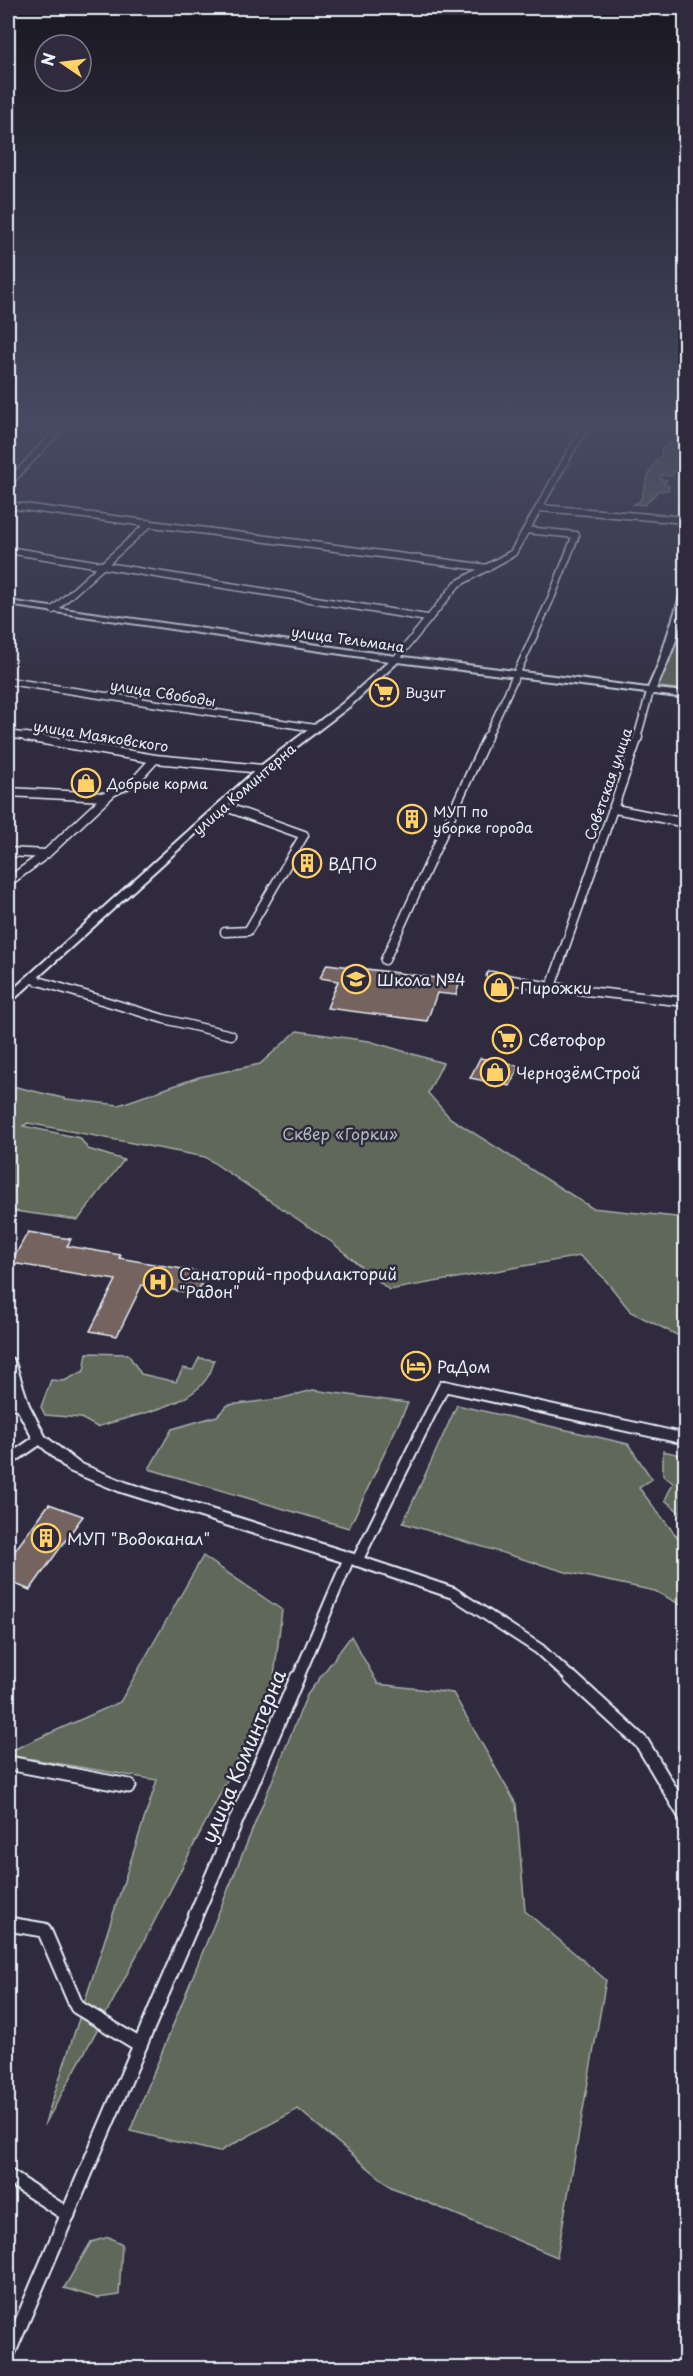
<svg xmlns="http://www.w3.org/2000/svg" width="693" height="2376" font-family="'Playpen Sans',sans-serif">
	<rect width="100%" height="100%" fill="#2f2a3d"/>
	<filter id="ink" filterUnits="userSpaceOnUse"><feTurbulence type="fractalNoise" baseFrequency=".0167" numOctaves="2"/><feDisplacementMap in="SourceGraphic" scale="12" xChannelSelector="R" yChannelSelector="G"/><feConvolveMatrix kernelMatrix="1 2 1 2 8 2 1 2 1" color-interpolation-filters="sRGB"/></filter>
	<g filter="url(#ink)">
		<!-- green -->
		<g fill="#61675a" stroke="#a4aca9" stroke-width="1.5">
			<path d="M675 441 685 442 684 460 677 459 676 464 682 466 680 472 674 471 672 476 661 475 660 479 667 480 664 484 669 486 668 490 658 491 645 505 634 504 640 501C646 486 648 466 662 455L661 449Z"/>
			<polygon points="685,609 685,690 658,687"/>
			<polygon points="297,1031 369,1041 443,1063 428,1093 450,1118 592,1208 685,1218 685,1339 631,1312 603,1277 580,1256 389,1290 333,1243 205,1157 28,1123 23,1126 80,1138 88,1149 124,1160 78,1220 8,1210 8,1085 67,1099 119,1105 199,1077 260,1064"/>
			<path d="M87 1353 128 1354 141 1374 176 1382 183 1368 193 1370 199 1358 214 1360C207 1407 135 1413 97 1427L81 1418 45 1415 41 1407 51 1380 64 1381 84 1371Z"/>
			<polygon points="313,1390 408,1403 349,1528 149,1469 172,1429 217,1416 228,1405 279,1399"/>
			<polygon points="457,1405 628,1444 652,1479 639,1488 685,1547 685,1607 655,1591 566,1572 403,1523"/>
			<polygon points="663,1451 685,1456 685,1517 665,1500 673,1483 663,1475"/>
			<polygon points="203,1556 282,1610 272,1694 113,2001 44,2126 157,1780 8,1755 8,1752 120,1702"/>
			<polygon points="351,1636 378,1684 453,1693 516,1804 525,1911 606,1980 557,2257 391,2187 298,2109 219,2152 130,2131 307,1695"/>
			<polygon points="109,2237 122,2244 119,2295 97,2298 64,2288 91,2242"/>
		</g>
		<!-- building -->
		<g fill="#746461" stroke="#e8f1f8" stroke-width="1.5">
			<polygon points="327,964 460,981 456,995 437,993 427,1021 327,1008 338,981 320,978"/>
			<polygon points="480,1058 519,1066 510,1086 470,1078"/>
			<polygon points="28,1232 71,1239 67,1246 121,1255 119,1258 206,1273 197,1294 142,1285 117,1336 90,1331 116,1280 11,1263"/>
			<polygon points="49,1504 83,1516 30,1590 8,1581 8,1560"/>
		</g>
		<g fill="none" stroke-linecap="round" stroke-linejoin="round">
			<!-- minor-far3 casing -->
			<g stroke="#e8f1f8" stroke-width="9">
				<g id="minor-far3">
					<polyline points="8,484 63,425"/>
					<polyline points="8,505 488,568"/>
					<polyline points="540,508 686,520"/>
					<polyline points="8,550 427,618"/>
					<polyline points="53,610 150,523"/>
					<polyline points="396,659 457,584 513,553 586,425"/>
					<polyline points="8,681 315,728"/>
					<polyline points="8,734 34,738"/>
					<polyline points="487,738 552,596 576,535 526,530"/>
					<polyline points="637,738 650,692"/>
				</g>
			</g>
			<!-- minor-far2 casing -->
			<g stroke="#e8f1f8" stroke-width="11">
				<g id="minor-far2">
					<polyline points="26,737 155,759 262,769"/>
					<polyline points="8,792 105,797"/>
					<polyline points="223,806 304,835 248,931 225,932"/>
					<polyline points="615,809 686,823"/>
					<polyline points="8,852 46,854"/>
					<polyline points="8,882 46,854 112,792 135,781 155,759"/>
					<polyline points="385,960 487,737"/>
					<polyline points="491,976 551,987 686,1002"/>
					<polyline points="32,979 164,1019 231,1035"/>
					<polyline points="551,987 638,737"/>
				</g>
			</g>
			<!-- minor-far1 casing -->
			<g stroke="#e8f1f8" stroke-width="14">
				<g id="minor-far1">
					<polyline points="8,1402 22,1405"/>
					<polyline points="8,1461 40,1439"/>
					<polyline points="357,1561 444,1386 686,1439"/>
					<polyline points="297,1680 349,1558 453,1593 539,1649 573,1680"/>
				</g>
			</g>
			<!-- minor casing -->
			<g stroke="#e8f1f8" stroke-width="17">
				<g id="minor">
					<polyline points="571,1678 642,1743 686,1817"/>
					<polyline points="8,1763 129,1786"/>
					<polyline points="8,1924 44,1930 77,2007 140,2045"/>
					<polyline points="8,2176 68,2215"/>
					<polyline points="8,2354 297,1678"/>
				</g>
			</g>
			<!-- tertiary casing -->
			<g stroke="#e8f1f8" stroke-width="4">
				<g id="tertiary">
					<path d="M683 587H686C686 621 670 658 656 689L686 692V698L398 662 349 707 265 771 12 1001 8 1002V994L259 767 343 703 389 661 8 605V601L396 656 648 688 658 665Z"/>
					<polygon points="8,1357 13,1359 15,1362 29,1405 45,1436 79,1463 128,1483 354,1554 356,1558 354,1562 349,1564 118,1491 69,1471 33,1439 15,1405 8,1381"/>
				</g>
			</g>
			<!-- minor-far3 -->
			<use href="#minor-far3" stroke="#2f2a3d" stroke-width="6"/>
			<!-- minor-far2 -->
			<use href="#minor-far2" stroke="#2f2a3d" stroke-width="8"/>
			<!-- minor-far1 -->
			<use href="#minor-far1" stroke="#2f2a3d" stroke-width="10"/>
			<!-- minor -->
			<use href="#minor" stroke="#2f2a3d" stroke-width="13"/>
			<!-- tertiary -->
			<use href="#tertiary" fill="#2f2a3d" fill-rule="evenodd"/>
		</g>
	</g>
	<!-- sky -->
	<linearGradient id="sky" x2="0" y2="1"><stop stop-color="#1a1722"/><stop offset="0.56" stop-color="#474a62"/><stop offset="1" stop-color="#474a62" stop-opacity="0"/></linearGradient>
	<rect width="693" height="758" fill="url(#sky)"/>
	<!-- icons -->
	<defs>
		<g id="supermarket-ring" transform="scale(1.5)"><circle r="9.5" fill="#2f2a3d" stroke="#ffd166" stroke-width="1.5"/><path d="M-6-5.5h2.5l.6 2H6L4.5 2H-2.5L-4.4-4H-6ZM-1.5 3.2a1.3 1.3 0 1 0 .1 0ZM3 3.2a1.3 1.3 0 1 0 .1 0Z" fill="#ffd166"/></g>
		<g id="shop-ring" transform="scale(1.5)"><circle r="9.5" fill="#2f2a3d" stroke="#ffd166" stroke-width="1.5"/><path d="M-5-2.5h2.3a2.7 3.5 0 0 1 5.4 0H5L5.5 6h-11ZM-1.5-2.5h3a1.5 2.3 0 0 0-3 0Z" fill="#ffd166"/></g>
		<g id="building-ring" transform="scale(1.5)"><circle r="9.5" fill="#2f2a3d" stroke="#ffd166" stroke-width="1.5"/><path d="M-4-6H4V6H1V3H-1V6H-4ZM-2.5-4.3h1.7v1.8h-1.7ZM.8-4.3h1.7v1.8H.8ZM-2.5-1h1.7V.8h-1.7ZM.8-1h1.7V.8H.8Z" fill="#ffd166"/></g>
		<g id="school-ring" transform="scale(1.5)"><circle r="9.5" fill="#2f2a3d" stroke="#ffd166" stroke-width="1.5"/><path d="M0-5L7-2L0 1L-7-2ZM-4 1L0 2.5L4 1V4Q0 6-4 4Z" fill="#ffd166"/></g>
		<g id="hospital-ring" transform="scale(1.5)"><circle r="9.5" fill="#2f2a3d" stroke="#ffd166" stroke-width="1.5"/><path d="M-5-5h3v3.5h4V-5h3V5h-3V1.5h-4V5h-3Z" fill="#ffd166"/></g>
		<g id="hotel-ring" transform="scale(1.5)"><circle r="9.5" fill="#2f2a3d" stroke="#ffd166" stroke-width="1.5"/><path d="M-6-4.5h1.5V1H6V5H4.5V3h-9V5H-6ZM-4 0a1.8 1.8 0 1 1 3.6 0ZM.5 0V-2.5h3Q6-2.5 6 0Z" fill="#ffd166"/></g>
	</defs>
	<g fill-rule="evenodd">
		<use href="#supermarket-ring" x="384" y="692"/>
		<use href="#shop-ring" x="86" y="783"/>
		<use href="#building-ring" x="412" y="819"/>
		<use href="#building-ring" x="307" y="863"/>
		<use href="#school-ring" x="356" y="979"/>
		<use href="#shop-ring" x="499" y="987"/>
		<use href="#supermarket-ring" x="507" y="1039"/>
		<use href="#shop-ring" x="495" y="1072"/>
		<use href="#hospital-ring" x="158" y="1282"/>
		<use href="#hotel-ring" x="416" y="1366"/>
		<use href="#building-ring" x="46" y="1538"/>
	</g>
	<g text-anchor="middle" dominant-baseline="central" stroke-width="5" stroke-linejoin="round" paint-order="stroke">
		<!-- far-street labels -->
		<g font-size="14" fill="#e8f1f8" stroke="#2f2a3d">
			<text transform="translate(348 639) rotate(8)">улица Тельмана</text>
			<text transform="translate(163 693) rotate(9)">улица Свободы</text>
			<text transform="translate(101 736) rotate(9)">улица Маяковского</text>
			<text transform="translate(608 784) rotate(-71)">Советская улица</text>
			<text transform="translate(244 789) rotate(-41)">улица Коминтерна</text>
		</g>
		<!-- far-poi labels -->
		<g font-size="14" fill="#e8f1f8" stroke="#2f2a3d" text-anchor="start">
			<text x="405" y="692">Визит</text>
			<text x="107" y="783">Добрые корма</text>
			<text x="433" y="811">МУП по<tspan x="433" dy="16">уборке города</tspan></text>
		</g>
		<!-- poi labels -->
		<g font-size="16" fill="#e8f1f8" stroke="#2f2a3d" text-anchor="start">
			<text x="328" y="863">ВДПО</text>
			<text x="377" y="979">Школа №4</text>
			<text x="520" y="987">Пирожки</text>
			<text x="528" y="1039">Светофор</text>
			<text x="516" y="1072">ЧернозёмСтрой</text>
			<text x="179" y="1273">Санаторий-профилакторий<tspan x="179" dy="18">"Радон"</tspan></text>
			<text x="437" y="1366">РаДом</text>
			<text x="67" y="1538">МУП "Водоканал"</text>
		</g>
		<!-- park labels -->
		<g font-size="16" fill="#b2bab9" stroke="#2f2a3d">
			<text x="340" y="1133">Сквер «Горки»</text>
		</g>
		<!-- near-street labels -->
		<g font-size="20" fill="#e8f1f8" stroke="#2f2a3d">
			<text transform="translate(243 1756) rotate(-67)">улица Коминтерна</text>
		</g>
	</g>
	<!-- margin -->
	<rect width="693" height="2376" fill="none" stroke="#2f2a3d" stroke-width="30"/>
	<rect x="15" y="15" width="663" height="2346" fill="none" stroke="#e8f1f8" stroke-width="2" filter="url(#ink)"/>
	<!-- north arrow -->
	<g transform="translate(63 63) rotate(284)"><circle r="28" fill="#2f2a3d" stroke="#797a88" stroke-width="1.5"/>
	<path d="M0-4.5L10 22L0 15L-10 22Z" fill="#ffd166"/>
	<text y="-9" font-size="16" font-weight="bold" text-anchor="middle" fill="#e8f1f8">N</text>
	</g>
</svg>
